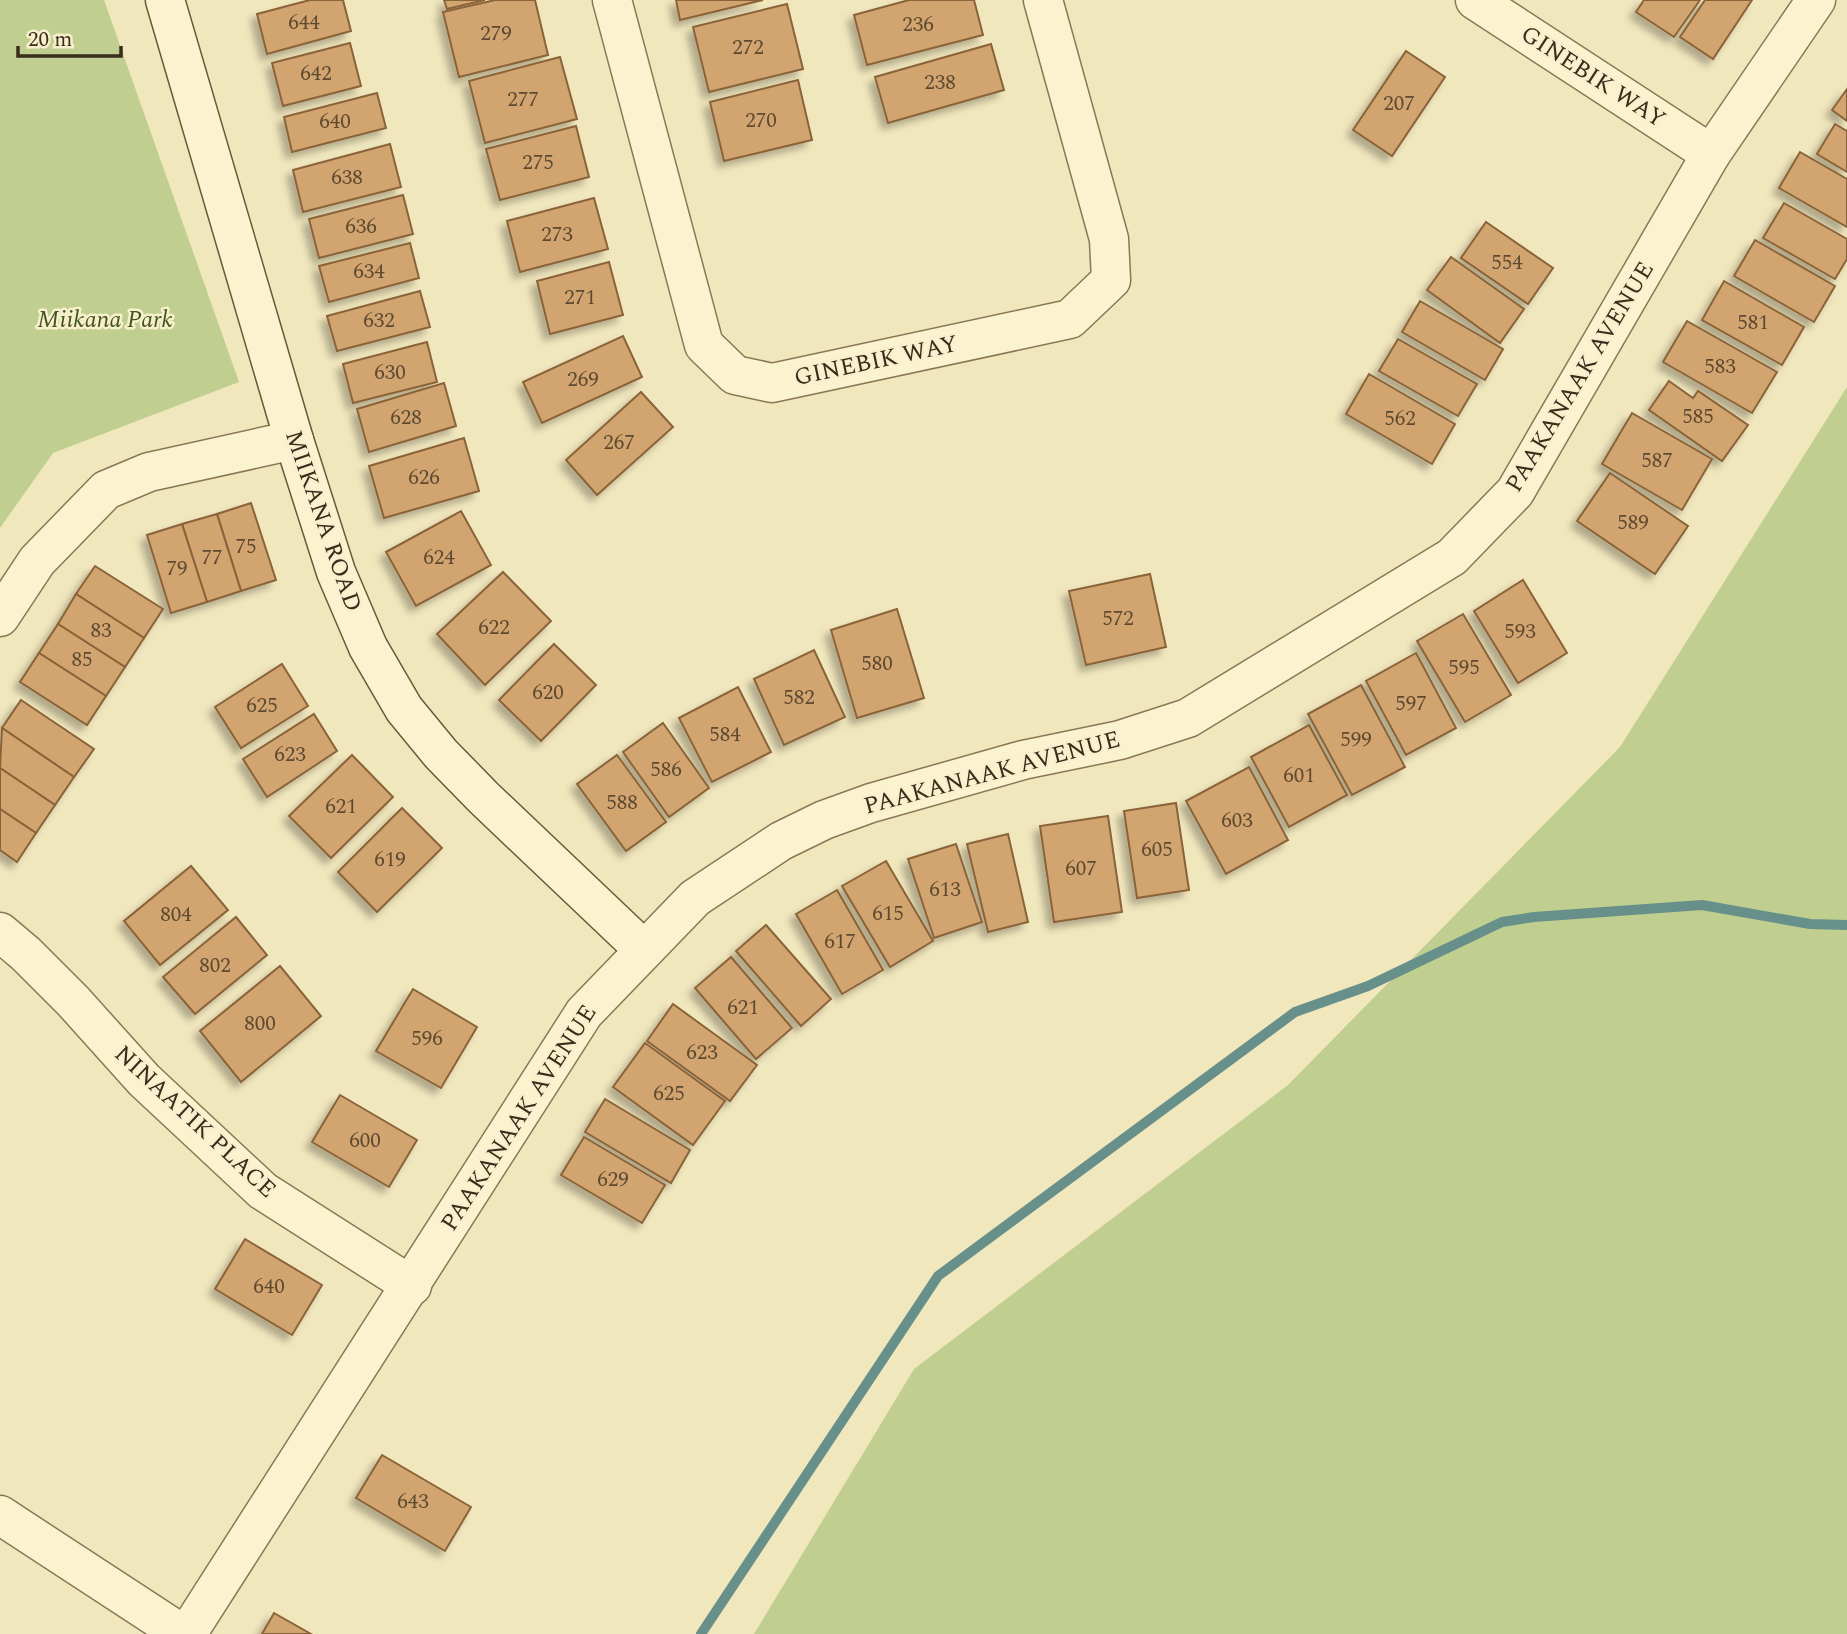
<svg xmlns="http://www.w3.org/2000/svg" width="1847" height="1634" font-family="Spectral,serif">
	<defs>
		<filter id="shadow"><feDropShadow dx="-6" dy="6" stdDeviation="3.5" flood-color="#0004"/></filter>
	</defs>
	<rect width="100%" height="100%" fill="#f1e7bd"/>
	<!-- green -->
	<g fill="#c0cf90">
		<polygon points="0,0 104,0 239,382 53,453 0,528"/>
		<polygon points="1847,387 1847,1634 754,1634 914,1369 1288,1085 1620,747"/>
	</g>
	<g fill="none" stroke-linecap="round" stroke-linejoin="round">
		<!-- stream -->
		<polyline stroke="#68908a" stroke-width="10" points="701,1634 938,1276 1295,1012 1368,986 1502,922 1534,917 1702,905 1810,924 1847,925"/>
	</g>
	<!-- building -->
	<g fill="#d2a470" stroke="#8a6339" stroke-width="2" filter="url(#shadow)">
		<polygon points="310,0 343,0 351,31 267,54 257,14"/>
		<polygon points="444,0 485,0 447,9"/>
		<polygon points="495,0 535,0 548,55 459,77 443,12"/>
		<polygon points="676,0 763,0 680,20"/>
		<polygon points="909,0 974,0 983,35 867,65 854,15"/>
		<polygon points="1644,0 1700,0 1674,37 1636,12"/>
		<polygon points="1705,0 1752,0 1713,59 1680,37"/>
		<polygon points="787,4 803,69 709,92 693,27"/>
		<polygon points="350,43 361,86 283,106 272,63"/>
		<polygon points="991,44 1004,90 888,123 875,77"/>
		<polygon points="1406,51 1445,77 1392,156 1353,130"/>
		<polygon points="560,57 577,119 485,143 469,81"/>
		<polygon points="798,80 812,140 724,161 710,102"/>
		<polygon points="1847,89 1847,121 1832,110"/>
		<polygon points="377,93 386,128 292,152 284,117"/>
		<polygon points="1835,124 1847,131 1847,172 1817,154"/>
		<polygon points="576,126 589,177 500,200 486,149"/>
		<polygon points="390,144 401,187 303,212 293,170"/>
		<polygon points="1800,152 1847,179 1847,227 1779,188"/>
		<polygon points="403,195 413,234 319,258 309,219"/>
		<polygon points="594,198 608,249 520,272 507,221"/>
		<polygon points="1784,203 1847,239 1847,259 1835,279 1763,238"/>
		<polygon points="1486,222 1553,268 1528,304 1461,258"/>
		<polygon points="1755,240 1835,286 1814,322 1734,276"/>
		<polygon points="410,243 419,278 329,302 319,266"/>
		<polygon points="1451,257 1524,309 1500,343 1427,290"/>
		<polygon points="609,262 623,315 550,334 537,281"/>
		<polygon points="1724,281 1804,327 1782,365 1702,320"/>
		<polygon points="420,291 430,327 337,351 327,316"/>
		<polygon points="1420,301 1503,349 1485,380 1402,332"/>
		<polygon points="1687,321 1777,372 1752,413 1663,362"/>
		<polygon points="623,336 642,377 542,423 523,382"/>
		<polygon points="1398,339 1477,384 1458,416 1379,371"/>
		<polygon points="427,342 437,382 353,403 343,364"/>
		<polygon points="1369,374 1455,424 1432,464 1346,414"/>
		<polygon points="1669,381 1693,398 1698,391 1748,425 1722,461 1649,410"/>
		<polygon points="444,383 456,426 369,452 357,409"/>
		<polygon points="641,392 673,427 597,495 566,460"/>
		<polygon points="1632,413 1712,459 1682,510 1602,464"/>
		<polygon points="464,438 479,491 384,518 369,466"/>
		<polygon points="1610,473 1688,526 1655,574 1577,521"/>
		<polygon points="251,503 276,580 241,591 217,514"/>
		<polygon points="461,511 491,565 416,606 386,552"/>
		<polygon points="217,514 241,591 207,602 182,524"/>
		<polygon points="182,524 207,602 171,613 147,535"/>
		<polygon points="95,566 163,609 144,638 76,594"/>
		<polygon points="503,572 551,621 485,685 437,634"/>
		<polygon points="1150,574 1166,647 1086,665 1069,591"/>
		<polygon points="1523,580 1567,653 1518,683 1474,611"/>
		<polygon points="76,594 144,638 125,667 58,624"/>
		<polygon points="897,609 924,698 857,718 831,630"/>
		<polygon points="1463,614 1511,695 1465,722 1417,641"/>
		<polygon points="58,624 125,667 106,696 39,653"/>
		<polygon points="554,644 596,685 541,741 499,700"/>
		<polygon points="814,650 845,717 784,745 754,679"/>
		<polygon points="39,653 106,696 87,725 20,682"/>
		<polygon points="1416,653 1456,728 1406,755 1366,681"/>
		<polygon points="282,664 308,706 241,748 215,707"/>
		<polygon points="1361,685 1405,767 1352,795 1308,714"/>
		<polygon points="738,687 771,752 712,782 679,718"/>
		<polygon points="21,700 94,749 74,777 2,728"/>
		<polygon points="314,714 337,751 267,797 243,759"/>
		<polygon points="663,723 709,788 669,817 623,752"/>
		<polygon points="1309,725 1347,795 1289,827 1251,757"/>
		<polygon points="2,728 74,777 55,805 0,768"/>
		<polygon points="352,755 393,797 331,858 289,816"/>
		<polygon points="617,755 666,822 626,851 577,784"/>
		<polygon points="1249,767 1288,840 1226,874 1186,801"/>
		<polygon points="0,768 55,805 36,833 0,809"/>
		<polygon points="1176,803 1189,890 1137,898 1124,811"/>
		<polygon points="402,808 442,848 377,912 338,872"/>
		<polygon points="0,809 36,833 17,862 0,850"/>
		<polygon points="1108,816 1122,912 1054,922 1040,826"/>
		<polygon points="1008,834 1028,922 988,932 967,844"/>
		<polygon points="956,844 982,922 934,938 908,859"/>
		<polygon points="886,861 933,941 890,967 842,886"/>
		<polygon points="191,866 228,910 160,965 124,921"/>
		<polygon points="837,890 883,970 842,994 796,914"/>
		<polygon points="236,917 267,955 195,1014 163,977"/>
		<polygon points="766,925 831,999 801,1026 736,951"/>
		<polygon points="731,957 792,1028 756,1059 695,988"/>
		<polygon points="280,966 321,1016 241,1082 200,1031"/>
		<polygon points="413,989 477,1027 441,1088 376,1051"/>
		<polygon points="673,1004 757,1065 730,1101 647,1041"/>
		<polygon points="645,1043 725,1101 693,1145 613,1087"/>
		<polygon points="340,1095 417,1140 389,1187 312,1142"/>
		<polygon points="605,1099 690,1150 671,1183 585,1132"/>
		<polygon points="584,1137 665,1185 642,1223 561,1175"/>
		<polygon points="245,1239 322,1285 292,1335 215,1289"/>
		<polygon points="382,1455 471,1507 445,1551 356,1498"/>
		<polygon points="274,1613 311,1634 262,1634"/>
	</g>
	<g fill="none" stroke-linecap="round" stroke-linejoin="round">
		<!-- street casing -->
		<g stroke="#8a7755" stroke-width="41">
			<g id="street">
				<polyline points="612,0 704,345 735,375 772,383 1070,319 1111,280 1109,239 1043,0"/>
				<polyline points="1475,0 1711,154"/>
				<polyline points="0,617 37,561 106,490 149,472 294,440"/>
				<polyline points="0,932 26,954 73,1001 144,1080 263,1191 412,1286"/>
				<polyline points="0,1515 182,1634"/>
				<polyline points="187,1634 584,1013 695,898 781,841 824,820 871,803 1023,760 1120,740 1188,718 1452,557 1515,492 1711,154 1816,0"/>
			</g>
		</g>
		<!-- secondary casing -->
		<g stroke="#6b5838" stroke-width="41">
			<polyline id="secondary" points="165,0 294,440 336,572 368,647 404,709 441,754 484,798 643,949"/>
		</g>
		<!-- street -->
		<use href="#street" stroke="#fbf3d0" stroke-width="38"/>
		<!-- secondary -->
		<use href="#secondary" stroke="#fbf3d0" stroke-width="38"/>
	</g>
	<g text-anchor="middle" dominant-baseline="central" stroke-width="5" stroke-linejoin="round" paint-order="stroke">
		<!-- number labels -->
		<g font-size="21" fill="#5e4a30">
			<text x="304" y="23">644</text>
			<text x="918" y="25">236</text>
			<text x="496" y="34">279</text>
			<text x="748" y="48">272</text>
			<text x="316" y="74">642</text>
			<text x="940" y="83">238</text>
			<text x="523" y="100">277</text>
			<text x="1399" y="104">207</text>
			<text x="761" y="121">270</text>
			<text x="335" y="122">640</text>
			<text x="538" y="163">275</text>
			<text x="347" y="178">638</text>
			<text x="361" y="227">636</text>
			<text x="557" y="235">273</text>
			<text x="1507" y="263">554</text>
			<text x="369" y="272">634</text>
			<text x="580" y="298">271</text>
			<text x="379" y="321">632</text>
			<text x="1753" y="323">581</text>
			<text x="1720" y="367">583</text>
			<text x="390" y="373">630</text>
			<text x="583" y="380">269</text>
			<text x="1698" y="417">585</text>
			<text x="406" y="418">628</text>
			<text x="1400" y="419">562</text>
			<text x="619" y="443">267</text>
			<text x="1657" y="461">587</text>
			<text x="424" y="478">626</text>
			<text x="1633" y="523">589</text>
			<text x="246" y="547">75</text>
			<text x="212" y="558">77</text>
			<text x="439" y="558">624</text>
			<text x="177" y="569">79</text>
			<text x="1118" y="619">572</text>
			<text x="494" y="628">622</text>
			<text x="101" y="631">83</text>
			<text x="1520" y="632">593</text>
			<text x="82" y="660">85</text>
			<text x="877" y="664">580</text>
			<text x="1464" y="668">595</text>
			<text x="548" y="693">620</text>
			<text x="799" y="698">582</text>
			<text x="1411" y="704">597</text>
			<text x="262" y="706">625</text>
			<text x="725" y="735">584</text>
			<text x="1356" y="740">599</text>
			<text x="290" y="755">623</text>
			<text x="666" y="770">586</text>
			<text x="1299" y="776">601</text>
			<text x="622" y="803">588</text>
			<text x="341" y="807">621</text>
			<text x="1237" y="821">603</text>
			<text x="1157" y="850">605</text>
			<text x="390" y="860">619</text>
			<text x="1081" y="869">607</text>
			<text x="945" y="890">613</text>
			<text x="888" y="914">615</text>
			<text x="176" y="915">804</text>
			<text x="840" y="942">617</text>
			<text x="215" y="966">802</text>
			<text x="743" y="1008">621</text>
			<text x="260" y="1024">800</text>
			<text x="427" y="1039">596</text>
			<text x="702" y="1053">623</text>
			<text x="669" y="1094">625</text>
			<text x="365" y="1141">600</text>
			<text x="613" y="1180">629</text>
			<text x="269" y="1287">640</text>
			<text x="413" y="1502">643</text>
		</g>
		<!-- street labels -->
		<g font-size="24" fill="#382c1b" stroke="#f8f0cd">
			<text transform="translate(1593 77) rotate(33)">GINEBIK WAY</text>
			<text transform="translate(876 361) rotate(-12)">GINEBIK WAY</text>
			<text transform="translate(1580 377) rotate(-59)">PAAKANAAK AVENUE</text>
			<text transform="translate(323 521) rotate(71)">MIIKANA ROAD</text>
			<text transform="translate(992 773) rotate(-15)">PAAKANAAK AVENUE</text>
			<text transform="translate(519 1118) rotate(-57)">PAAKANAAK AVENUE</text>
			<text transform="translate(195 1122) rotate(43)">NINAATIK PLACE</text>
		</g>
		<!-- park labels -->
		<g font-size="24" font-style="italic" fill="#425620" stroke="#f8f0cd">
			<text x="105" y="320">Miikana Park</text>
		</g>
	</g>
	<!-- scale -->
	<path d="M18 46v10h103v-10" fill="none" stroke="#382c1b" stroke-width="3.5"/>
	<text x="28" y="46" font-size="21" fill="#382c1b" stroke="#f8f0cd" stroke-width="5" paint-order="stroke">20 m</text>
</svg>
